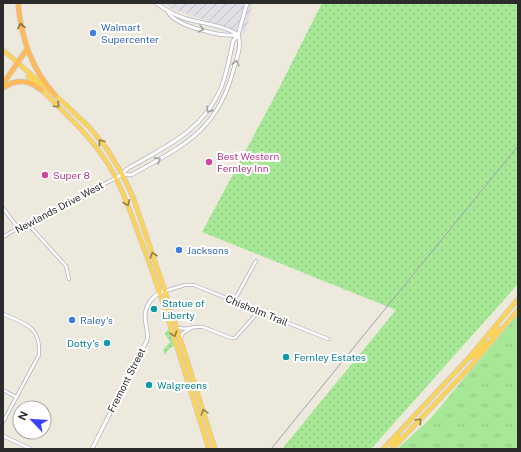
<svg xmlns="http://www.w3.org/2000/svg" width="521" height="452" font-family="'Public Sans',sans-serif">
	<defs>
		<pattern id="industrial-furrows" width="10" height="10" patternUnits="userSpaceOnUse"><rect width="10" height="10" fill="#e1dee6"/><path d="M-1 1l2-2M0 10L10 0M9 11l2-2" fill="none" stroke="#c1bfc5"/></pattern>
		<pattern id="grass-dots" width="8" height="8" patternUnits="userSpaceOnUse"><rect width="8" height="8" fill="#a6e896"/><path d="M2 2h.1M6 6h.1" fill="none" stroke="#8fc781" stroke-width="1.8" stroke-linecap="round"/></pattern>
		<pattern id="park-tufts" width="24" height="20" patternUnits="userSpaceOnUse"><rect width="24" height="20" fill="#a6e896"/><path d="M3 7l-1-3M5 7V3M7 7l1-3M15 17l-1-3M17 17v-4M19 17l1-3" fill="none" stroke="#8fc781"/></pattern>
	</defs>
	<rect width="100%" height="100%" fill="#eee9dd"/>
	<!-- industrial -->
	<polygon fill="url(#industrial-furrows)" points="166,3 253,3 245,34 170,8"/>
	<!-- grass -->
	<g fill="url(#grass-dots)">
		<polygon points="322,3 518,3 518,284 371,449 282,449 396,310 202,232 275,96"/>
		<polygon points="169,328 174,346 168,350 165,355 163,350 170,342 165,334 166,332"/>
	</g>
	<!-- park -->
	<polygon fill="url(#park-tufts)" points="518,314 518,449 397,449 430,419"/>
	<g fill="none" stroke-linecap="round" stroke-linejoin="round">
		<!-- minor casing -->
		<g stroke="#b1b1c0" stroke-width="4">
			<g id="minor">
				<polyline points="3,208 18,228"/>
				<polyline points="27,223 66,266 69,279"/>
				<polyline points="3,237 18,228 116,178"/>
				<polyline points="165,291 185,285 194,285 328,339"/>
				<polyline points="234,301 256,261"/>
				<path d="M3 314C25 324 41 326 39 355L3 422"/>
				<path d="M177 327C185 332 194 325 203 327L231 338H235L259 311"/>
				<polyline points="181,338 183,333 190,329"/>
				<polyline points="3,390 16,397"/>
				<polyline points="3,436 31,449"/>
			</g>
		</g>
		<!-- tertiary casing -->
		<g stroke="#b1b1c0" stroke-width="4.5">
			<g id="tertiary">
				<path d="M156 3C166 10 175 16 187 19 204 24 224 25 238 35"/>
				<path d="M168 12C177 27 222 37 238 35"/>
				<path d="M122 174 131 175C183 146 218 131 234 68 237 57 242 46 238 35"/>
				<path d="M116 178 122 174 127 169C165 147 203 131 221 88 227 73 230 56 233 41L238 35 247 3"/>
				<path d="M92 449 147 340C149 332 145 325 145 317 145 306 152 296 162 292"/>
			</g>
		</g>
		<!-- trunk casing -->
		<g stroke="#ccc" stroke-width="5.5">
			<g id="trunk">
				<polyline points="3,50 65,104 90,128 107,149 122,174 133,197 165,291 215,449"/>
				<path d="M28 76C53 103 83 127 104 158 121 183 130 211 140 238 167 307 186 379 209 449"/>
				<polyline points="492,341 493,335 497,327"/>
				<path d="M470 358C479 354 482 344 491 342"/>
				<polyline points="393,445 398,438 398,434"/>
				<polyline points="383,449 466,361 518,299"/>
				<polyline points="392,449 470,367 518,310"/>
			</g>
		</g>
		<!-- motorway casing -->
		<g stroke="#ccc" stroke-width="6">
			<g id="motorway">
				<path d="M18 3C21 38 31 69 55 95"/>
				<polyline points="3,84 27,49"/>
				<path d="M3 88C17 78 29 80 41 90"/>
			</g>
		</g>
		<!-- minor -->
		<use href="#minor" stroke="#fff" stroke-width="2.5"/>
		<!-- tertiary -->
		<use href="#tertiary" stroke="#fff" stroke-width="3"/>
		<!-- trunk -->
		<use href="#trunk" stroke="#fcd257" stroke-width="4"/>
		<!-- motorway -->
		<use href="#motorway" stroke="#ffb957" stroke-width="4.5"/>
		<!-- rail -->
		<polyline stroke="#9f9fb7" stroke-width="1" points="271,449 518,146"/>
	</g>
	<!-- one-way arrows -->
	<defs><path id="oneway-chevron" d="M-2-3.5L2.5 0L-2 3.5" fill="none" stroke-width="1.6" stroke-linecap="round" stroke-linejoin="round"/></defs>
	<use stroke="#8a6b3f" href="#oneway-chevron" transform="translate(21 26) rotate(-100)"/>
	<g stroke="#a0a0a0">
		<use href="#oneway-chevron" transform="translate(201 29) rotate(14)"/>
		<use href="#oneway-chevron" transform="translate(236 63) rotate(-76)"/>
		<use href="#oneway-chevron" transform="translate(209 110) rotate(125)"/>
		<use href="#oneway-chevron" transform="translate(158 160) rotate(-29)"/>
	</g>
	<g stroke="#947e41">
		<use href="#oneway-chevron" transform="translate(57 105) rotate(43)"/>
		<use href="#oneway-chevron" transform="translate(101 142) rotate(-127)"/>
		<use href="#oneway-chevron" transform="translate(127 203) rotate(68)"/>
		<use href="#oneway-chevron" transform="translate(153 255) rotate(-109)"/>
		<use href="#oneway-chevron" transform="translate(174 334) rotate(71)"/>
		<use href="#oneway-chevron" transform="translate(204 412) rotate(-107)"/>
		<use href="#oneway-chevron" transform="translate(419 421) rotate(-47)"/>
	</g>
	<!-- markers -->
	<g fill="#3f7fe0" stroke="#fff" stroke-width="1.5">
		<circle cx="93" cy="33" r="4"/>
		<circle cx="179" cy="250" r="4"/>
		<circle cx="72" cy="320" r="4"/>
	</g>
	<g fill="#d1479c" stroke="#fff" stroke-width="1.5">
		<circle cx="209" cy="162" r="4"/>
		<circle cx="45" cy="175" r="4"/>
	</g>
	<g fill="#0f9aa8" stroke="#fff" stroke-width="1.5">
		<circle cx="154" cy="309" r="4"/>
		<circle cx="107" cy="343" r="4"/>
		<circle cx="286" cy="357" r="4"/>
		<circle cx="149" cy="385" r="4"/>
	</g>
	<g text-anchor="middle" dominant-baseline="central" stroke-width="4" stroke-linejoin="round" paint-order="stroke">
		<!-- shop labels -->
		<g font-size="10" fill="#366cbe" stroke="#fff" text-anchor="start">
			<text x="101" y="27">Walmart<tspan x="101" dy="12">Supercenter</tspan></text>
			<text x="187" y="250">Jacksons</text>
			<text x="80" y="320">Raley's</text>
		</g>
		<!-- hotel labels -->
		<g font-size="10" fill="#b23c85" stroke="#fff" text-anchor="start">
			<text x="217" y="156">Best Western<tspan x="217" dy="12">Fernley Inn</tspan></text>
			<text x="53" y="175">Super 8</text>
		</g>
		<!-- street labels -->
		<g font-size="10" fill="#2b2b2b" stroke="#fff">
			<text transform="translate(59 207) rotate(-28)">Newlands Drive West</text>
			<text transform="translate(257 310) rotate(22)">Chisholm Trail</text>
			<text transform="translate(126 380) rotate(-63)">Fremont Street</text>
		</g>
		<!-- culture labels -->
		<g font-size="10" fill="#0d838f" stroke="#fff" text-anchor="start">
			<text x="162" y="303">Statue of<tspan x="162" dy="12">Liberty</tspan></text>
			<text x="99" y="343" text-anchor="end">Dotty's</text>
			<text x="294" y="357">Fernley Estates</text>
			<text x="157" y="385">Walgreens</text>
		</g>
	</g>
	<!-- border -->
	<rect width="521" height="452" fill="none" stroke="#2b2b2b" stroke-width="8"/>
	<!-- north arrow -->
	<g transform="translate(32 420) rotate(295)"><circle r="19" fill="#ffffff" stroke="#aaaaaa"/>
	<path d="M0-3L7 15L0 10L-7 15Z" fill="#3940ff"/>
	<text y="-6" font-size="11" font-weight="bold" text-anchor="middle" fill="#2b2b2b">N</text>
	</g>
</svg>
